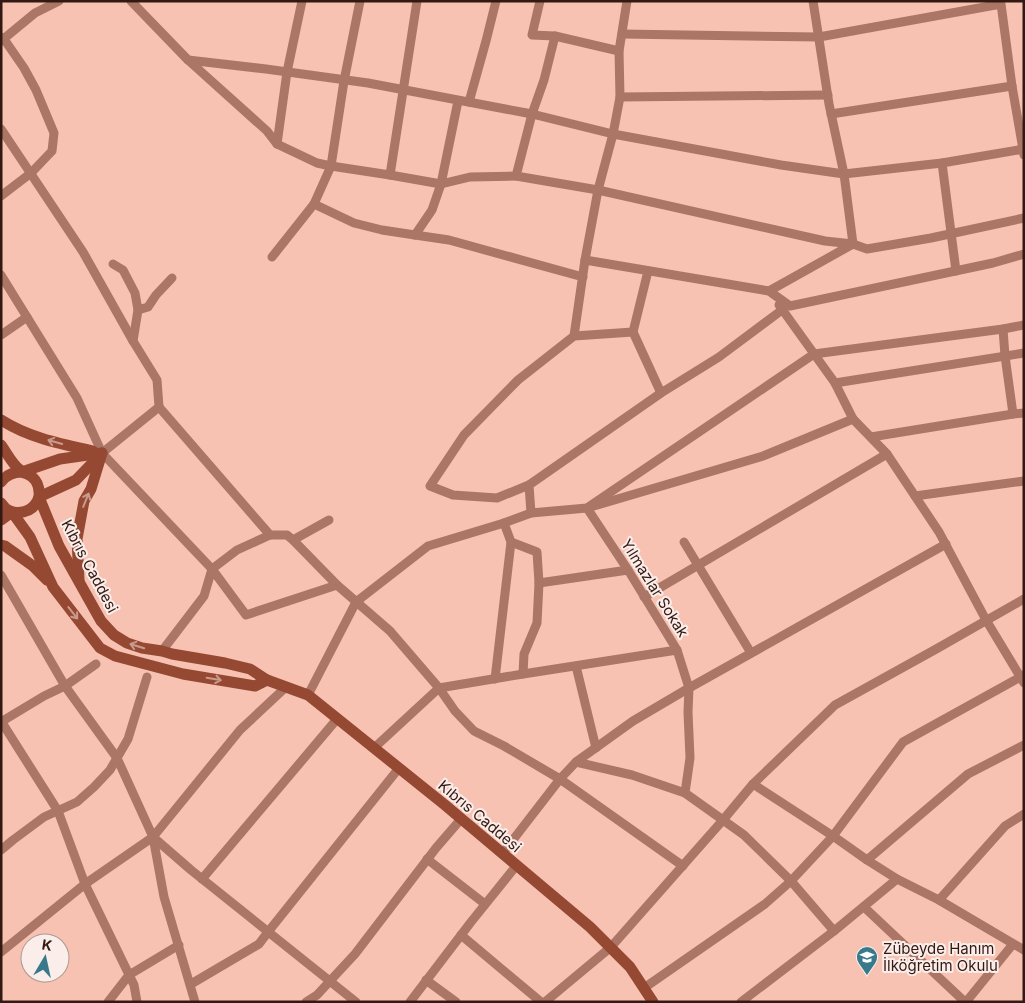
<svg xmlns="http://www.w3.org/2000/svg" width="1025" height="1003" font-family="Inter,sans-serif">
	<rect width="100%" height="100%" fill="#f7c2b2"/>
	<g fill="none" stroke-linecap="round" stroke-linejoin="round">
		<!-- minor -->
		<g stroke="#ac7666" stroke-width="9">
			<polyline points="131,1 188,60"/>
			<polyline points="360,1 344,81 331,166 314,204 354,223 382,230 415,235 432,210 441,184 458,101"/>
			<polyline points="540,1 532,35 555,36"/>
			<polyline points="622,34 819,37 1001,4 1012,86 1024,155"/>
			<polyline points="1,37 4,39 24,68 36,90 54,133 52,151 31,173 1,196"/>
			<polyline points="1,41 35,13 59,1"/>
			<polyline points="619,51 555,36 544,80 532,114 516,176 598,190 825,241 853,244 867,249 931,238 1024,218"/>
			<polyline points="620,97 828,95"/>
			<polyline points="469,102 486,41 496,1"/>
			<polyline points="831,114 1012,86"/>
			<polyline points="1,129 83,252 133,341 157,380 159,407 102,453"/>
			<polyline points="277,144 287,72 302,1"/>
			<polyline points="942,163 956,271"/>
			<polyline points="390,175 417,1"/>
			<polyline points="516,176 470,177 441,184 390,175 331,166 317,163 277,144 267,131 188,60 266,69 368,83 532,114 613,134 781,165 844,174 942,163 1024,149"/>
			<polyline points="415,235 449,240 583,277"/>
			<polyline points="272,257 314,204"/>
			<polyline points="585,260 769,291 790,306 993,263 1024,254"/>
			<polyline points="113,264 123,270 135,293 138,310 133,341"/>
			<polyline points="1,275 77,398 102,453 212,569 237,550 270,535 287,535 293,540 337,585"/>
			<polyline points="769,291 853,244 844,174 829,104 813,1"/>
			<polyline points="779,305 835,383 853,419"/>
			<polyline points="138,310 148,307 156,295 172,278"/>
			<polyline points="782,310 719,357 661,393 529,485 531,513 587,508 814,354 1003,329 1024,325"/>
			<polyline points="633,332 648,271"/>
			<polyline points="1,335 27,317"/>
			<polyline points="574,336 585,260 598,190 613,134 620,97 619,51 627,1"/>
			<polyline points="835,383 1024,353"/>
			<polyline points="159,407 270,535"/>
			<polyline points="1013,414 1024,413"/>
			<polyline points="871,437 1013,414 1005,356 1003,329"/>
			<polyline points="529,485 497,498 453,495 430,486 464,435 518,380 574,336 633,332 661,393"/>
			<polyline points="915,496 1024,481"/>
			<polyline points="293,540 329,520"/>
			<polyline points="511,542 537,552 539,583 537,623 524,654 523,674"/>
			<polyline points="684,542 751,653"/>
			<polyline points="1,575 65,686 117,758 153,837"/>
			<polyline points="539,583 628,570"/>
			<polyline points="644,597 887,454"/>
			<polyline points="1024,599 938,648 835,705 753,784 833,836 867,860 897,879 939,900 1024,950"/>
			<polyline points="677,650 689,688 688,712 690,758 685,793 744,835 791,881 834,931 897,879"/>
			<polyline points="162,651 204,596 212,569 246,615 337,585 390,631 439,688 523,674 677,650 628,570 587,508 763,456 853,419 887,454 939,532 986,620 1024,683"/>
			<polyline points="576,666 596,748"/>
			<polyline points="495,679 511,542 504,523"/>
			<polyline points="308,695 356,602 428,546 504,523 531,513"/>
			<polyline points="1,721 58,811 85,884 134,985 137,1002"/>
			<polyline points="1,722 44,696 65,686 96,664"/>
			<polyline points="374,748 439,688 455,711 474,731 504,746 560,779 683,866"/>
			<polyline points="576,762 632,775 685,793"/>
			<polyline points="1,850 13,840 44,817 77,802 94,787 110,770 128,739 147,677"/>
			<polyline points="502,854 560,779 576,762 633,721 689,688 946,544"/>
			<polyline points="427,859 485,904"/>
			<polyline points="867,860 968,774 1024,745"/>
			<polyline points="202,879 337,719"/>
			<polyline points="939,900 1005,826 1024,814"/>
			<polyline points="864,907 965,1002"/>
			<polyline points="461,935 541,1002"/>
			<polyline points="1,952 85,884 153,837 240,730 286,687"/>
			<polyline points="426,980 456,1002"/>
			<polyline points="191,984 259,944 268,932 399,768"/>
			<polyline points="644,988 765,904 791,881 833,836 903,742 1024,675"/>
			<polyline points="108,1002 129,975 179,945"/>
			<polyline points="195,1002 164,897 153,837 191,870 356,1002"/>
			<polyline points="306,1002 317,995 355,954 436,848 461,819"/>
			<polyline points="410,1002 471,922 516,866"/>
			<polyline points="545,1002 611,947 723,820 753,784"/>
			<polyline points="741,1002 834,931"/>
			<polyline points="966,1002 1013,944"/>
		</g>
		<!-- secondary -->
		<g stroke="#954932" stroke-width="11">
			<path d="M1 420C29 438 61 444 93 451"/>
			<path d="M1 445C7 453 12 464 20 470 24 474 22 472 27 474 37 478 40 487 39 497L59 546 101 621 114 635 127 643 142 648 162 651 172 654 225 663 250 669 267 680 308 695 445 805 590 927 630 967 653 1002"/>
			<path d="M1 482C6 475 13 472 22 472L60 459 102 453"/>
			<polyline points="1,503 6,509 12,512 30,537 53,587 100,648 115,656 183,674 255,686 267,680"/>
			<path d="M1 520 12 512C26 514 35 509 39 497L76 480 101 454"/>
			<polyline points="1,545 5,546 33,566 47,580"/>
			<polyline points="79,580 77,539 84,501 91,489 102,453"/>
		</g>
	</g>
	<!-- one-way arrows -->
	<defs><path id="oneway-shaft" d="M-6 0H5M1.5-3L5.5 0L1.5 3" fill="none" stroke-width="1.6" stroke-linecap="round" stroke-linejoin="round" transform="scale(1.25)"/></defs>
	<g stroke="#c89b8e">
		<use href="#oneway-shaft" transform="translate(55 442) rotate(-164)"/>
		<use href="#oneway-shaft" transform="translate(86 500) rotate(-68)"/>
		<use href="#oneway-shaft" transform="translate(73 613) rotate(52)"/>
		<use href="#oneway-shaft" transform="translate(137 646) rotate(-163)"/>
		<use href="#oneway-shaft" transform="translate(214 679) rotate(10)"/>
	</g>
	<!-- icons -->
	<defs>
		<g id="school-pin" transform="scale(1.125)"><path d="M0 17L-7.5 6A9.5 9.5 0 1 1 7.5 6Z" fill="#387a8b" stroke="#fbede9"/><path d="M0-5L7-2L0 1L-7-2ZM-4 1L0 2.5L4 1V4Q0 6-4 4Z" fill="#fff"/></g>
	</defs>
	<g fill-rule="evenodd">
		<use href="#school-pin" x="867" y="957"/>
	</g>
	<g text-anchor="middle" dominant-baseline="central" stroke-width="4" stroke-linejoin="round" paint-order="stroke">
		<!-- street labels -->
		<g font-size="15" fill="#321a13" stroke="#fbede9">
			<text transform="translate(90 566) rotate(62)">Kıbrıs Caddesi</text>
			<text transform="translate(655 588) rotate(58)">Yılmazlar Sokak</text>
			<text transform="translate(480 816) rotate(40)">Kıbrıs Caddesi</text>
		</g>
		<!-- poi labels -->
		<g font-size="15" fill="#321a13" stroke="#fbede9" text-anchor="start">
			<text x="883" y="948">Zübeyde Hanım<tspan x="883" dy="17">İlköğretim Okulu</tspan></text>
		</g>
	</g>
	<!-- border -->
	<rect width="1025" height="1003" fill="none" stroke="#321a13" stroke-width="5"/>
	<!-- north arrow -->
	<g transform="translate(45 958) rotate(9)"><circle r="24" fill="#fbede9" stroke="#ab9993"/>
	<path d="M0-4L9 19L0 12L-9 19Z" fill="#387a8b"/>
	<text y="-8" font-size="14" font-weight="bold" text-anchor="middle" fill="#321a13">K</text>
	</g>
</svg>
